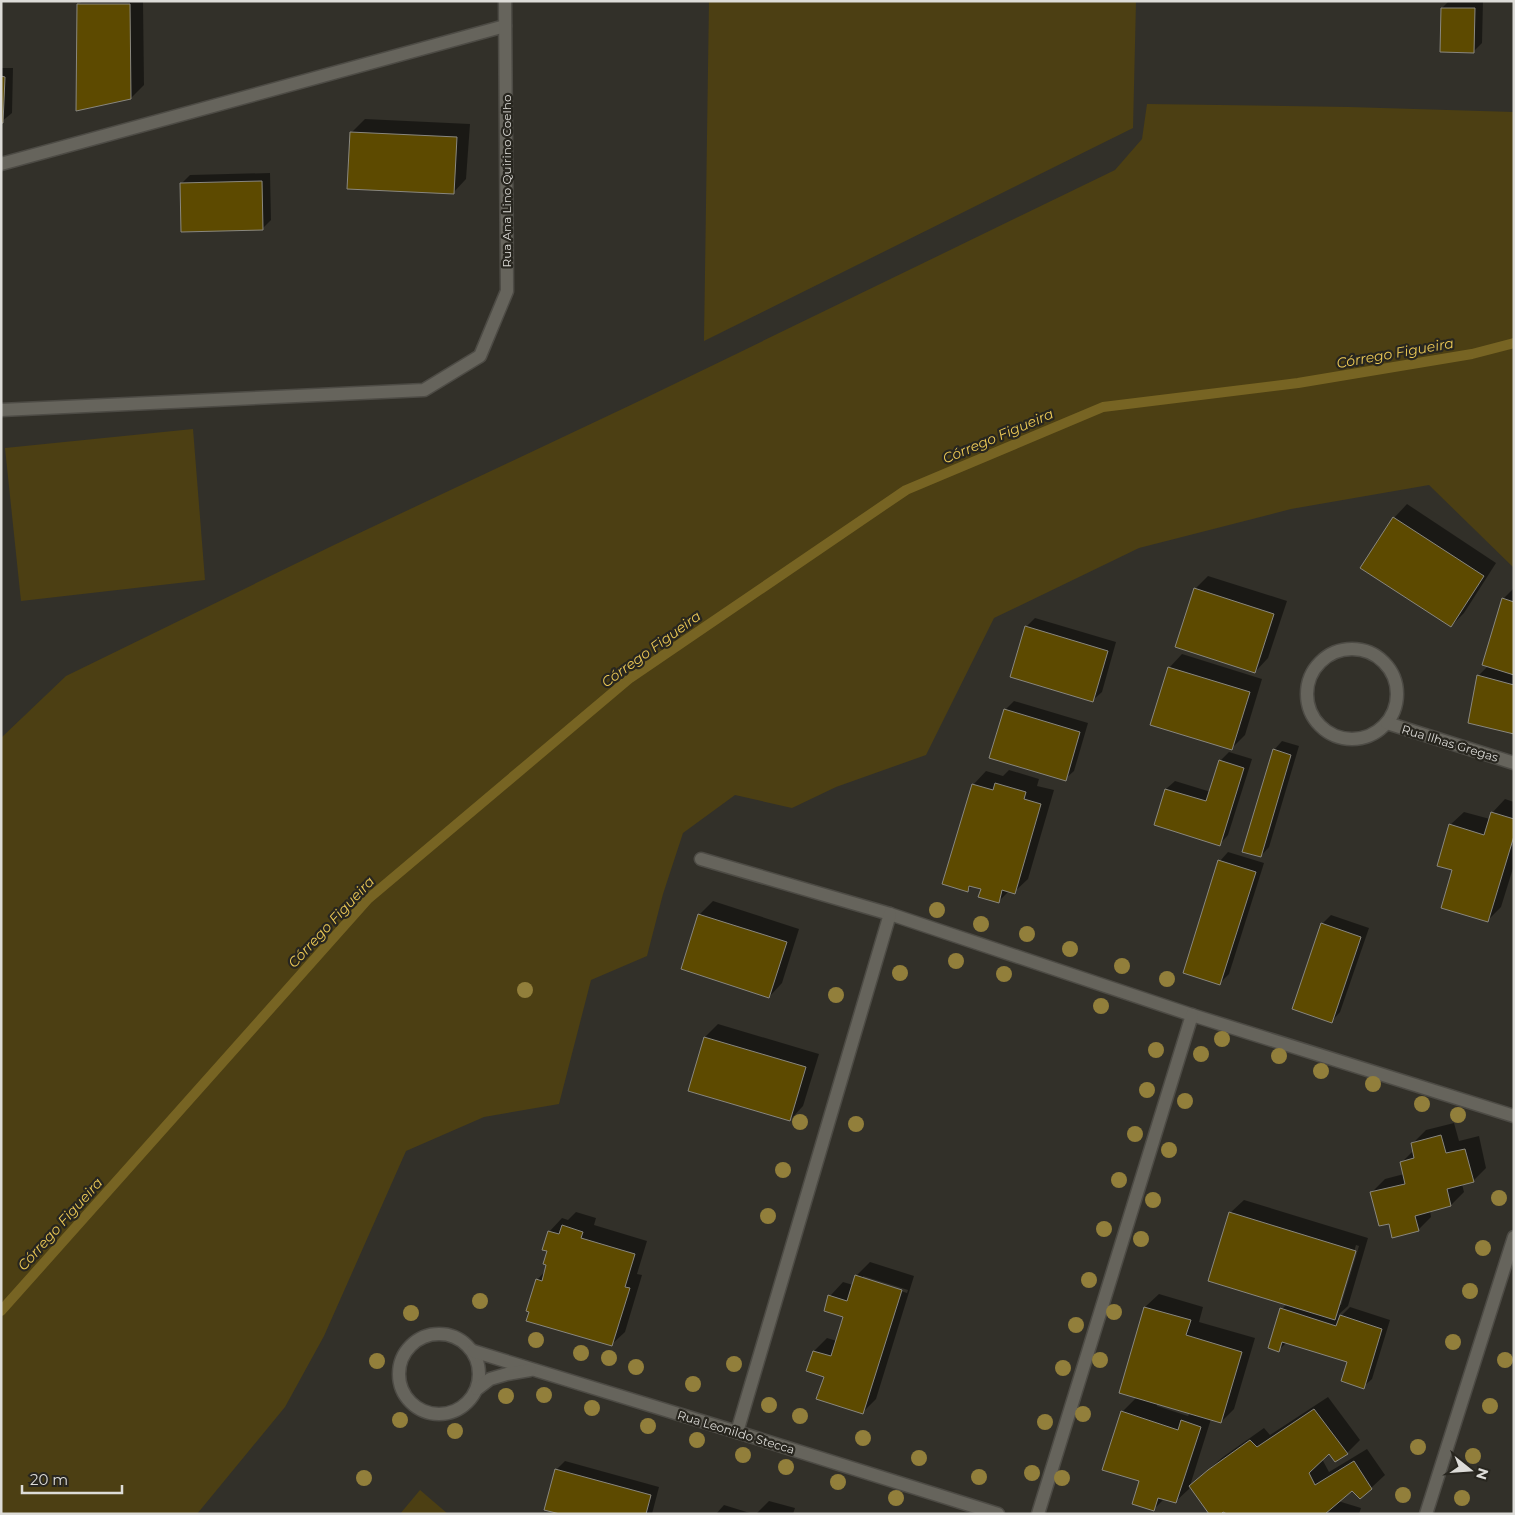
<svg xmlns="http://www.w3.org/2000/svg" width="1515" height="1515" font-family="Montserrat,sans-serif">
	<rect width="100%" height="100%" fill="#323029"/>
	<!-- green -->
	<g fill="#4c3f13">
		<polygon points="709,1 1136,1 1133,128 704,341"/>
		<polygon points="1147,104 1349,107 1514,112 1514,568 1429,485 1291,509 1139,548 994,618 926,755 836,787 792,808 735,795 683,833 663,894 647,956 591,980 559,1104 484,1117 406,1151 324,1336 285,1407 197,1514 1,1514 1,738 66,676 334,545 635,403 1115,170 1142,139"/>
		<polygon points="193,429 205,580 21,601 5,448"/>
		<polygon points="420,1490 448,1514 400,1514"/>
	</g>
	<!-- shadow -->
	<g fill="#0007" fill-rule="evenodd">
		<polygon points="82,1 143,1 144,85 131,98 79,4"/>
		<polygon points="1449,1 1483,1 1482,43 1473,52 1442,8"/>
		<polygon points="1,68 13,68 12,113 1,122"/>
		<polygon points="365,119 470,124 466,179 453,193 352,132"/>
		<polygon points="270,173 271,220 262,229 181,184 190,175"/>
		<polygon points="1407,504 1496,563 1464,613 1451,626 1394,518"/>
		<polygon points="1208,576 1287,601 1268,658 1255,672 1195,589"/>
		<polygon points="1514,588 1514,733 1478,676 1488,666 1503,599"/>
		<polygon points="1035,618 1116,642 1102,692 1093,700 1026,627"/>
		<polygon points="1182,654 1262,679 1245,735 1231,749 1169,668"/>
		<polygon points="1014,701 1088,723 1074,771 1065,779 1005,710"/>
		<polygon points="1282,741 1299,746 1269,847 1261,856 1274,750"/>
		<polygon points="1229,752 1252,759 1228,835 1220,844 1166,789 1175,781 1211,792 1220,761"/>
		<polygon points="1009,770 1039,779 1037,786 1054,790 1028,879 1014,892 1009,891 998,902 982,888 973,885 967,891 973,785 986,771 1003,776"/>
		<polygon points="1505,799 1514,802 1514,865 1501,907 1488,920 1454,869 1450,825 1464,812 1490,819 1492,813"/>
		<polygon points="1228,852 1264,863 1229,974 1220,983 1220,861"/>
		<polygon points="713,901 799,929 782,983 769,997 699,915"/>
		<polygon points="1331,915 1369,928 1340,1012 1332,1021 1322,924"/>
		<polygon points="718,1024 819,1054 803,1106 790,1120 705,1037"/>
		<polygon points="1454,1123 1459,1141 1479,1136 1486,1168 1473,1181 1462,1184 1464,1192 1451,1205 1430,1210 1431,1217 1418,1230 1390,1222 1372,1192 1385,1179 1404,1174 1401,1163 1414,1150 1412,1144 1426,1130"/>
		<path d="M1244 1200 1368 1238 1348 1306 1338 1315 1341 1316 1350 1307 1390 1320 1372 1379 1363 1387 1348 1361 1287 1342 1279 1350 1282 1309 1287 1304 1230 1213ZM1356 1245 1359 1246 1341 1305H1338Z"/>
		<polygon points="576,1212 596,1218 594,1225 647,1241 637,1274 642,1275 625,1332 611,1345 537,1280 546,1270 549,1250 549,1232 562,1218 568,1220"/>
		<path d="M870 1262 914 1276 876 1399 863 1412 825 1376 814 1351 827 1338 837 1341 845 1316 830 1296 843 1282 853 1285 856 1276ZM863 1276 908 1290 907 1293 863 1279Z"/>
		<path d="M1159 1294 1203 1307 1199 1322 1255 1338 1234 1409 1221 1422 1211 1419 1189 1489 1175 1502 1164 1499 1153 1510 1141 1481 1122 1412 1137 1397 1145 1307ZM1157 1403 1190 1413 1188 1416 1157 1406Z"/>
		<polygon points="1328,1397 1360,1440 1347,1453 1329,1452 1322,1459 1329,1472 1367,1449 1385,1475 1371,1488 1352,1489 1338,1501 1361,1508 1359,1514 1231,1514 1190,1486 1223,1457 1264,1428 1270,1435"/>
		<polygon points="565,1461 659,1487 652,1514 564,1514 556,1470"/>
		<polygon points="769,1501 795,1508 793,1514 756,1514"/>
		<polygon points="724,1505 753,1514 716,1514"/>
	</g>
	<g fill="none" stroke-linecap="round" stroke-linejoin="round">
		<!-- stream -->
		<polyline stroke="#776423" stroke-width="10" points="1,1311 368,899 630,678 906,490 1103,407 1298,383 1472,354 1514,343"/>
	</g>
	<!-- building -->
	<g fill="#5d4a00" stroke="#89877f">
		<polygon points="77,4 130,4 131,99 76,111"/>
		<polygon points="1441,8 1475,8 1474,53 1440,52"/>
		<polygon points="1,76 5,77 3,123 1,123"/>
		<polygon points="350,132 457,137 454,194 347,189"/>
		<polygon points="262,181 263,230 181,232 180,183"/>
		<polygon points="1393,517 1484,576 1451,627 1360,568"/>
		<polygon points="1194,588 1274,614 1255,673 1175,647"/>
		<polygon points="1502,598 1514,602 1514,675 1482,665"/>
		<polygon points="1025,626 1108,651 1093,702 1010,677"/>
		<polygon points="1168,667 1250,692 1232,750 1150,725"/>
		<polygon points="1477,675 1514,685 1514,734 1468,723"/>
		<polygon points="1004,709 1080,732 1066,781 989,758"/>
		<polygon points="1273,749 1291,755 1261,857 1242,852"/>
		<polygon points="1219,760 1244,768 1220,846 1154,825 1165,789 1206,801"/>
		<polygon points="995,783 1026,792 1024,799 1041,804 1015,894 1002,890 999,903 978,897 981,889 969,886 968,892 942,884 972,784 993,790"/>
		<polygon points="1491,812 1514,819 1514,836 1488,922 1441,908 1452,870 1437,866 1449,824 1484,835"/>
		<polygon points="1218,860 1256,872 1220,985 1183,973"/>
		<polygon points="698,914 787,942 769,998 681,969"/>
		<polygon points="1321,923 1361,937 1332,1023 1292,1009"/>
		<polygon points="704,1037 806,1067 790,1121 688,1091"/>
		<polygon points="1441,1135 1446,1153 1465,1149 1474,1182 1447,1189 1451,1206 1415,1216 1419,1231 1392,1238 1389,1224 1379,1226 1370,1192 1405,1184 1400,1162 1414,1158 1411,1143"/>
		<polygon points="1229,1212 1356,1251 1335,1320 1208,1281"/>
		<polygon points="562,1225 583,1232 581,1238 635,1254 625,1287 630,1288 612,1346 526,1321 529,1312 526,1311 536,1279 542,1281 546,1265 543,1264 547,1251 542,1250 548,1231 559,1234"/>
		<polygon points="855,1275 902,1290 863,1414 816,1399 824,1377 806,1371 813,1351 831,1356 843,1317 824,1311 828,1295 847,1301"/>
		<polygon points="1144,1307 1191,1320 1186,1335 1242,1352 1221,1423 1119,1393"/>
		<polygon points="1280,1308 1336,1326 1340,1315 1382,1329 1364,1389 1341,1381 1347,1362 1282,1342 1279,1352 1268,1348"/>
		<polygon points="1314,1409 1348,1454 1335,1462 1329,1454 1309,1473 1315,1485 1354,1461 1372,1489 1360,1499 1352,1491 1325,1514 1227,1514 1223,1512 1221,1514 1209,1514 1189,1486 1208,1470 1250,1440 1257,1447"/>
		<polygon points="1121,1411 1178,1430 1181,1420 1201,1427 1176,1503 1158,1498 1154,1511 1132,1504 1139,1481 1102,1470"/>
		<polygon points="555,1469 651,1495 646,1514 560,1514 544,1510"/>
	</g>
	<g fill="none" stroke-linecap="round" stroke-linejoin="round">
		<!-- minor casing -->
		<g stroke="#4d4b45" stroke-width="15">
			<g id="minor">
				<polyline points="1,164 505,26"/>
				<polyline points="1,410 424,390 480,356 507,291 505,1"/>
				<circle cx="1352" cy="694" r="45"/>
				<polyline points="1387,723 1514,763"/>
				<polyline points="701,859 890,914 1192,1015 1514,1116"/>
				<circle cx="439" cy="1374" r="40"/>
				<polyline points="473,1351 737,1432 998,1514"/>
				<polyline points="477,1389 490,1379 507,1374 530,1370"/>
				<polyline points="737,1432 890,914"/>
				<polyline points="1038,1514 1192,1015"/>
				<polyline points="1426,1514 1514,1237"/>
			</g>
		</g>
		<!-- minor -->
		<use href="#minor" stroke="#66645c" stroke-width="12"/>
	</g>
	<!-- trees -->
	<g fill="#927f3b">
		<circle cx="937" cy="910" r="8"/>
		<circle cx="981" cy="924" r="8"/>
		<circle cx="1027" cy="934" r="8"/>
		<circle cx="1070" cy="949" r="8"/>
		<circle cx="956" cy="961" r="8"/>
		<circle cx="1122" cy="966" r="8"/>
		<circle cx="900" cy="973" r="8"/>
		<circle cx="1004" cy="974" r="8"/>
		<circle cx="1167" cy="979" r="8"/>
		<circle cx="525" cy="990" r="8"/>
		<circle cx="836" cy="995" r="8"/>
		<circle cx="1101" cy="1006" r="8"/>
		<circle cx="1222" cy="1039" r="8"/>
		<circle cx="1156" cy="1050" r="8"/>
		<circle cx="1201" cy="1054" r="8"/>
		<circle cx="1279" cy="1056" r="8"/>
		<circle cx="1321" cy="1071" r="8"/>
		<circle cx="1373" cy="1084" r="8"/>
		<circle cx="1147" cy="1090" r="8"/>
		<circle cx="1185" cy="1101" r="8"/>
		<circle cx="1422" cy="1104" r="8"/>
		<circle cx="1458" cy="1115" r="8"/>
		<circle cx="800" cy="1122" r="8"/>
		<circle cx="856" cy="1124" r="8"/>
		<circle cx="1135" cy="1134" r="8"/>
		<circle cx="1169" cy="1150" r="8"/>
		<circle cx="783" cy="1170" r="8"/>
		<circle cx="1119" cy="1180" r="8"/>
		<circle cx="1499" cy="1198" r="8"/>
		<circle cx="1153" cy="1200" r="8"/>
		<circle cx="768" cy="1216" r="8"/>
		<circle cx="1104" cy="1229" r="8"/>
		<circle cx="1141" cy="1239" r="8"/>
		<circle cx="1483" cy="1248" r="8"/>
		<circle cx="1089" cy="1280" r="8"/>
		<circle cx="1470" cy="1291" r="8"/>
		<circle cx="480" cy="1301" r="8"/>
		<circle cx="1114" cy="1312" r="8"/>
		<circle cx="411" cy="1313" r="8"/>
		<circle cx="1076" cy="1325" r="8"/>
		<circle cx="536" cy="1340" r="8"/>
		<circle cx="1453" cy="1342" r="8"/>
		<circle cx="581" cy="1353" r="8"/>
		<circle cx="609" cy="1358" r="8"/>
		<circle cx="1100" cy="1360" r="8"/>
		<circle cx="1505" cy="1360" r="8"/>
		<circle cx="377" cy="1361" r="8"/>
		<circle cx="734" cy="1364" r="8"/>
		<circle cx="636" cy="1367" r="8"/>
		<circle cx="1063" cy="1368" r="8"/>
		<circle cx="693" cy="1384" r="8"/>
		<circle cx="544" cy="1395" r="8"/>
		<circle cx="506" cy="1396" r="8"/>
		<circle cx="769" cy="1405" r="8"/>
		<circle cx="1490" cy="1406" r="8"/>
		<circle cx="592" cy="1408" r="8"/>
		<circle cx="1083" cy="1414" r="8"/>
		<circle cx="800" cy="1416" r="8"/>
		<circle cx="400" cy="1420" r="8"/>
		<circle cx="1045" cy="1422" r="8"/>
		<circle cx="648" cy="1426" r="8"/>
		<circle cx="455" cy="1431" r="8"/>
		<circle cx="863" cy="1438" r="8"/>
		<circle cx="697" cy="1440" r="8"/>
		<circle cx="1418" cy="1447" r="8"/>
		<circle cx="743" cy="1455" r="8"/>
		<circle cx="1473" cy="1456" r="8"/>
		<circle cx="919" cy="1458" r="8"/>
		<circle cx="786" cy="1467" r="8"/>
		<circle cx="1032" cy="1473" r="8"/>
		<circle cx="979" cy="1477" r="8"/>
		<circle cx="364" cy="1478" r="8"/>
		<circle cx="1062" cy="1478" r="8"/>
		<circle cx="838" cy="1482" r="8"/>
		<circle cx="1403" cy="1495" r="8"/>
		<circle cx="896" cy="1498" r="8"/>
		<circle cx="1462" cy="1498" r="8"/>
	</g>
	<g text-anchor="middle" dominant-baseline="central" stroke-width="4.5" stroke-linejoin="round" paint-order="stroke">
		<!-- street labels -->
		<g font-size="12" fill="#dddcd8" stroke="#28261f">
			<text transform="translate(506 181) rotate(-90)">Rua Ana Lino Quirino Coelho</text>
			<text transform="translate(1450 743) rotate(17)">Rua Ilhas Gregas</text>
			<text transform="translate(736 1432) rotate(17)">Rua Leonildo Stecca</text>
		</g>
		<!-- water labels -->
		<g font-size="14" font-style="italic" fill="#ebc855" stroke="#28261f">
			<text transform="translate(1395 353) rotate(-10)">Córrego Figueira</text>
			<text transform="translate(998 436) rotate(-23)">Córrego Figueira</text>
			<text transform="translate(651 649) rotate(-36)">Córrego Figueira</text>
			<text transform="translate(331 922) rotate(-47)">Córrego Figueira</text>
			<text transform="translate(60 1224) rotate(-48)">Córrego Figueira</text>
		</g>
	</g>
	<!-- border -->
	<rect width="1515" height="1515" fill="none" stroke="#dddcd8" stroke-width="5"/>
	<!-- north arrow -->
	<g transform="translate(1470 1470) rotate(107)" stroke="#28261f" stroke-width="4" paint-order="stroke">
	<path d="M0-4L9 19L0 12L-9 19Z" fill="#dddcd8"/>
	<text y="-8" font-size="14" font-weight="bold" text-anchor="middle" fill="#dddcd8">N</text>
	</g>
	<!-- scale -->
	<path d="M22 1485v8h100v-8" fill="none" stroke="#dddcd8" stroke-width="2.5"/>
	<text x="30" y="1485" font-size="15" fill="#dddcd8" stroke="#28261f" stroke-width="4" paint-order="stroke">20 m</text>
</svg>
